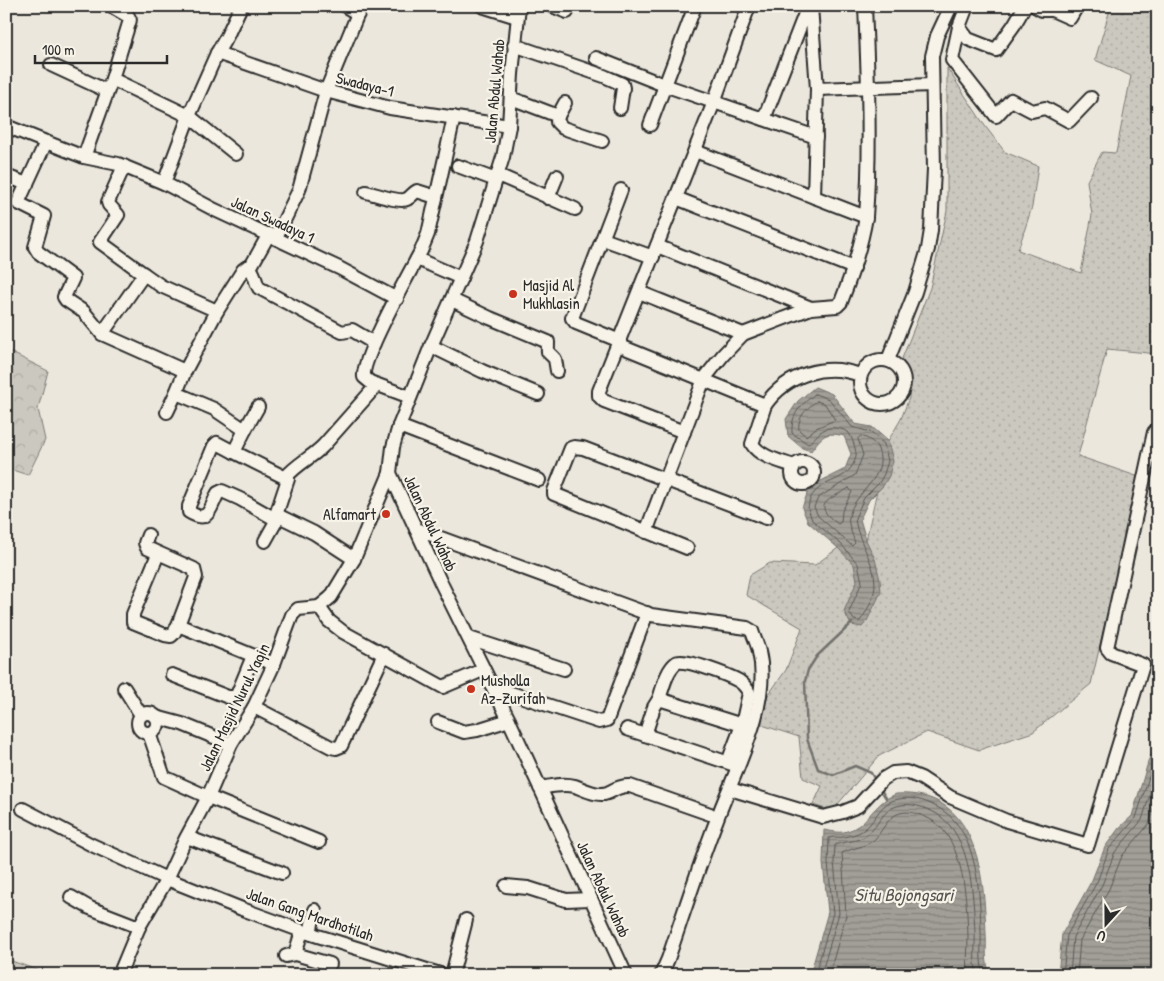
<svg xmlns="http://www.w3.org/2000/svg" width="1164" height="981" font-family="'Patrick Hand',sans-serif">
	<defs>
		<pattern id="grass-dots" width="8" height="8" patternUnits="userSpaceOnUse" patternTransform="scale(1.25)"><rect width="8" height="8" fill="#cbc8bf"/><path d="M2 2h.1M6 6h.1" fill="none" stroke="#aeaca4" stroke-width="1.8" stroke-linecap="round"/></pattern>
		<pattern id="forest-crowns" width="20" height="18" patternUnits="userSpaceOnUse" patternTransform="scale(1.25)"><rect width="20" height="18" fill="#cbc8bf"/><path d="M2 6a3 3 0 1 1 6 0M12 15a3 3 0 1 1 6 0" fill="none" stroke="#aeaca4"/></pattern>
		<pattern id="water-rules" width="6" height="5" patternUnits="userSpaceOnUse" patternTransform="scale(1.25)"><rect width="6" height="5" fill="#a29f98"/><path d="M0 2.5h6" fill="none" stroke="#84827c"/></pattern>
	</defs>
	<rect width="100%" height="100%" fill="#ebe7dd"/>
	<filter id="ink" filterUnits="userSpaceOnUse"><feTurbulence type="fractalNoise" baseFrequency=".02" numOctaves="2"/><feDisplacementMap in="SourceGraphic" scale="10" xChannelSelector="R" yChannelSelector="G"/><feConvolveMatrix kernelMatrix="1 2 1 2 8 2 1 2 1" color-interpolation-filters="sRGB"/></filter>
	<g filter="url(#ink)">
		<!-- grass -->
		<polygon fill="url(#grass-dots)" stroke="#7b7a75" points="1111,6 1158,6 1158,354 1107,349 1078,456 1139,477 1091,684 1033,732 979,750 927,732 879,756 832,811 813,805 822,786 803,778 799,737 759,724 766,698 786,670 802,628 746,595 750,575 770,563 815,565 838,548 866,540 888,441 901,419 909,398 910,378 901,361 930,288 947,211 947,68 985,126 1005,152 1038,166 1032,207 1018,250 1081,273 1092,215 1087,181 1102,152 1116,153 1131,76 1095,60"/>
		<!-- forest -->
		<g fill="url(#forest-crowns)" stroke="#7b7a75">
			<polygon points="6,350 48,371 38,409 45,440 28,475 6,468 6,455 11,436 6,430"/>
			<polygon points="6,959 51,975 6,975"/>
		</g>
		<!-- water -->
		<g fill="url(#water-rules)" stroke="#72716c">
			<path d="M815 387 832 394 855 424 872 427 888 441 893 461 889 476 883 486 869 500 860 519 866 540 875 559 880 580 881 592 867 621 862 627 851 625 844 611 857 581 854 565 838 548 808 522 802 508 808 491 821 481 845 469 851 454 844 436C825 431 822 436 811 451L802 448 788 436 786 419 798 401Z"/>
			<polygon points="1158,743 1158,975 1058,975 1062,934 1092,880 1105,847 1119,828 1132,816 1149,759"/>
			<path d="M896 794C977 789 984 873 986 934 987 947 984 963 991 975H810L828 912 823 863 824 830C830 831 838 833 844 832 868 827 872 803 896 794Z"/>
		</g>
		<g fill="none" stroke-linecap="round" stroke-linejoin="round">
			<!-- shore -->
			<g stroke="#5b5957" stroke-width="1">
				<path d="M815 394 829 399 852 427 870 432 884 444 888 461 884 474 879 483 864 498 855 518C858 549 886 571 870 604 867 610 864 616 860 621L854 620 849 612 862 582 858 564 841 544 812 520 808 508C809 503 810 497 814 493 828 477 848 483 856 457 857 452 852 436 848 432 844 429 833 427 829 428 819 430 815 439 808 444L792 433C791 413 801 405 815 394Z"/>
				<path d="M817 401 825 404 835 420 816 428 806 436 799 430C797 417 807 408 817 401Z"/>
				<path d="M861 436C868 438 876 443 878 449 889 479 854 490 849 517 847 524 853 535 855 543L852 546 818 516 814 507 818 498 855 475 863 455 858 439Z"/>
				<path d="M849 488 852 492 842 511 841 522 838 524C810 504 829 500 849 488Z"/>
				<path d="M815 975 833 913 828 863 829 838C834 836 839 838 844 837 849 836 857 834 862 831 876 823 878 802 899 799 914 796 929 802 942 810 978 833 980 894 981 933 982 946 978 963 985 975"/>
				<path d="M821 975 839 913 834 862 835 845C844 841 858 842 867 835 878 827 882 810 897 806 910 802 925 807 937 814 972 837 973 894 975 933 976 946 972 963 978 975"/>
				<path d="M829 975 846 915 842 853C852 848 865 847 874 840 882 832 888 816 900 813 911 810 923 815 933 821 964 841 967 902 968 937 968 949 966 963 969 975"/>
				<polyline points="1063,975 1067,935 1097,882 1109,849 1136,818 1154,761 1158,754"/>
				<polyline points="1070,975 1073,937 1102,885 1115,852 1142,820 1158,769"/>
				<polyline points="1077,975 1080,940 1109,889 1122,856 1149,824 1158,795"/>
			</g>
			<!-- stream -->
			<g stroke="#72716c" stroke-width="2.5">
				<polyline points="852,623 817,656 808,670 805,681 807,739 818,769 833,775 855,766 871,773 875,780"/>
				<polyline points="879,787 886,798"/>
			</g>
			<!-- minor casing -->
			<g stroke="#2b2b2b" stroke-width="16">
				<g id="minor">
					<polyline points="345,6 358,14"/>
					<polyline points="482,6 517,17"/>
					<polyline points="519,6 512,74 509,126 503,157 477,241 431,346 399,426 393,447 390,473 441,583 509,720 626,975"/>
					<polyline points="552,6 567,12"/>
					<polyline points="811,6 817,89 932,85"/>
					<polyline points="967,6 959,27 968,39 996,50 1014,25 1025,6"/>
					<polyline points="1035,6 1042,10 1052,10 1070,18 1077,6"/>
					<polyline points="959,27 952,60 996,116 1011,100 1032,111 1045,108 1069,121 1091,98"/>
					<polyline points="514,45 604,76 622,84 623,88 620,108"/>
					<polyline points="217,53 326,91 390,108 509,126"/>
					<polyline points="596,58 664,85 816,137"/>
					<polyline points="51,65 107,91"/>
					<polyline points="112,79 189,116 236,154"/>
					<polyline points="511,98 558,116 557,122 563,128 602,141"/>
					<polyline points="558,116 565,103"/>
					<polyline points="764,119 808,6"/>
					<polyline points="650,125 695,6"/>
					<polyline points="6,126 66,150 84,157 118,164 164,183 215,210 339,268 397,299"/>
					<polyline points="46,142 18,203 44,216 35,247 38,252 73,278 64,297 66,300 84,312 102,334 185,371 176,393 214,409 245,430 234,452 288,479 277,512 279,516 314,533 354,559"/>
					<path d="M695 151 866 217C871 147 868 77 865 6"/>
					<polyline points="84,157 112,79 130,20 128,16 111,6"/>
					<polyline points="458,166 496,180"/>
					<polyline points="498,175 575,209"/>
					<polyline points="6,176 27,184"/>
					<polyline points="164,183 189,116 217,53 227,36 241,6"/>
					<path d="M366 192C375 194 400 203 407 199 411 197 413 193 417 191L436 197"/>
					<polyline points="814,197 817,89"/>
					<polyline points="548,198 557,176"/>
					<polyline points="676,198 854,268"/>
					<polyline points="276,237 299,190 326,91 361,6"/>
					<polyline points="603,239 653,257"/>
					<polyline points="657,246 811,308"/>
					<polyline points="417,259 461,278"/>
					<polyline points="250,268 269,234"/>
					<polyline points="144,274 161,286 217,311"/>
					<polyline points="639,292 743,334"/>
					<path d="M452 300 490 318 548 342C548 356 546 349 555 359L557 371"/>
					<polyline points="102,334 144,274 100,242 118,215 109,205 108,202 124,166"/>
					<polyline points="620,341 576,323 572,318 621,190"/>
					<path d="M618 345 765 405C787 374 825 362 860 375"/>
					<polyline points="431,346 482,371 538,394"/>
					<circle cx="882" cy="382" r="22"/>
					<polyline points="888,360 915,292 928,249 931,230 934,169 932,56 937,36 951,6"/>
					<path d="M185 371 217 311 243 270 247 267C256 271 254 281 259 288L342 332 352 330 374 343"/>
					<path d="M410 397 370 382 364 377C361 359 410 272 421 251L428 234 454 117"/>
					<path d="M765 405 752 444C760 457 780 461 794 466"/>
					<polyline points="167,412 176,393"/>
					<polyline points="399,426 539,480"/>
					<polyline points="245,430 258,407"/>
					<polyline points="684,432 604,401 599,396 599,391 714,102 749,6"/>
					<path d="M234 452 217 443 214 446 189 506V512C210 525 210 507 218 493L222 491 240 499 277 520"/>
					<circle cx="803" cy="473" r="11"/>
					<path d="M286 477C297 464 311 458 323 446L377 385"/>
					<path d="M416 529 651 615 747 628 752 631C754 638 758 645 759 652 772 704 734 772 717 819 699 865 684 912 668 959L661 975"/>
					<path d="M646 532 704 379 723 355 743 334 811 308 837 306 841 302C852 274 861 247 866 217"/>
					<polyline points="148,535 145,543 147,548 194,569 196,577 178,625"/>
					<polyline points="265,541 279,516"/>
					<polyline points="687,548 554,494 554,491 571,448 574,447 583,448 766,518"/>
					<polyline points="158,554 133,614 133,622 165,635 171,636 174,633 178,625 274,664"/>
					<polyline points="319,607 329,621 343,632 443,687 483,670"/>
					<polyline points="469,638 564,669"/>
					<polyline points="172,675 228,697 233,697 237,695 253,656"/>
					<polyline points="491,684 511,693 599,722 607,720 647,613"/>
					<polyline points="124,688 141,715"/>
					<path d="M659 699C663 688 666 671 676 663 683 657 730 676 739 681 743 684 747 688 749 693L742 725"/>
					<polyline points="254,707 331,747 336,748 341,746 384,654"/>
					<circle cx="148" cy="723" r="10"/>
					<polyline points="156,717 182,724 231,744"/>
					<polyline points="438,722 464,732 477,730 509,720"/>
					<polyline points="627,729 735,765"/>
					<polyline points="149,733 164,777 208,797 319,842"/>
					<polyline points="645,735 654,707 659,699 742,725 728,762"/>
					<path d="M540 788C552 786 563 783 575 786 583 789 592 794 601 794 611 795 614 785 630 786L710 814"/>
					<polyline points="730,789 823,817 843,812 858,806 883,779 893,773 906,772 921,778 950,797 1007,821 1088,845 1143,665 1111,653 1107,648 1154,432"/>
					<polyline points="23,809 92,845 167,879 242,909 302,931 443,975"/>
					<polyline points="187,837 282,873"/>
					<polyline points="506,886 528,888 566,900 590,899"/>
					<polyline points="71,897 90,908 139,927"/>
					<polyline points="310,933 315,910"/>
					<polyline points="295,954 330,964"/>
					<polyline points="286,956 295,954 302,931"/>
					<polyline points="119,975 139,927 167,879 185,840 208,797 231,744 254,707 274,664 292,615 298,609 319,607 331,597 354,559 390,473"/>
					<polyline points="452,975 466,920"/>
				</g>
			</g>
			<!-- minor -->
			<use href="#minor" stroke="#f7f3e8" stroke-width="12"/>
		</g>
	</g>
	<!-- markers -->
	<g fill="#c8321e" stroke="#f7f3e8" stroke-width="2">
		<circle cx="513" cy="294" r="5"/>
		<circle cx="386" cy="514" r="5"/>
		<circle cx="471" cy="689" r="5"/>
	</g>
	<g text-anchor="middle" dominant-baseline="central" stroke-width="4.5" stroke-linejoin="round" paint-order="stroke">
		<!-- street labels -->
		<g font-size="16" fill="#2b2b2b" stroke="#f7f3e8">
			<text transform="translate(365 84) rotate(14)">Swadaya-1</text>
			<text transform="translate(494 91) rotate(-85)">Jalan Abdul Wahab</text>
			<text transform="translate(273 219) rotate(25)">Jalan Swadaya 1</text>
			<text transform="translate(431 523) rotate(65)">Jalan Abdul Wahab</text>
			<text transform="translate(234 707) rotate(-64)">Jalan Masjid Nurul Yaqin</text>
			<text transform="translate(604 889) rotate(65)">Jalan Abdul Wahab</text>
			<text transform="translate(310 914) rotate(19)">Jalan Gang Mardhotilah</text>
		</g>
		<!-- poi labels -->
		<g font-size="16" fill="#2b2b2b" stroke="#f7f3e8" text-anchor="start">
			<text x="523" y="285">Masjid Al<tspan x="523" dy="18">Mukhlasin</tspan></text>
			<text x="376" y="514" text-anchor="end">Alfamart</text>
			<text x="481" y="680">Musholla<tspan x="481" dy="18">Az-Zurifah</tspan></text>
		</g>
		<!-- water labels -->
		<g font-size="18" font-style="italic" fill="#555451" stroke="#f7f3e8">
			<text x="904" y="894">Situ Bojongsari</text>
		</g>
	</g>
	<!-- margin -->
	<rect width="1164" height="981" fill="none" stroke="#f7f3e8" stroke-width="25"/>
	<rect x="12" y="12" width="1139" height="956" fill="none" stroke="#2b2b2b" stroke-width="2" filter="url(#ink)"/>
	<!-- north arrow -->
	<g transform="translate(1106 924) rotate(201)" stroke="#f7f3e8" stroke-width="4" paint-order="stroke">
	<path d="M0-4L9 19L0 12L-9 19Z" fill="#2b2b2b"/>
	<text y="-8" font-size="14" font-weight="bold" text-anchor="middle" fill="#2b2b2b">U</text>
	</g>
	<!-- scale -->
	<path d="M35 55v8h132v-8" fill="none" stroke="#2b2b2b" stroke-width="2.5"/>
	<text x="42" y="55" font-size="15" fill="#2b2b2b" stroke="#f7f3e8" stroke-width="4" paint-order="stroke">100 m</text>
</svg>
